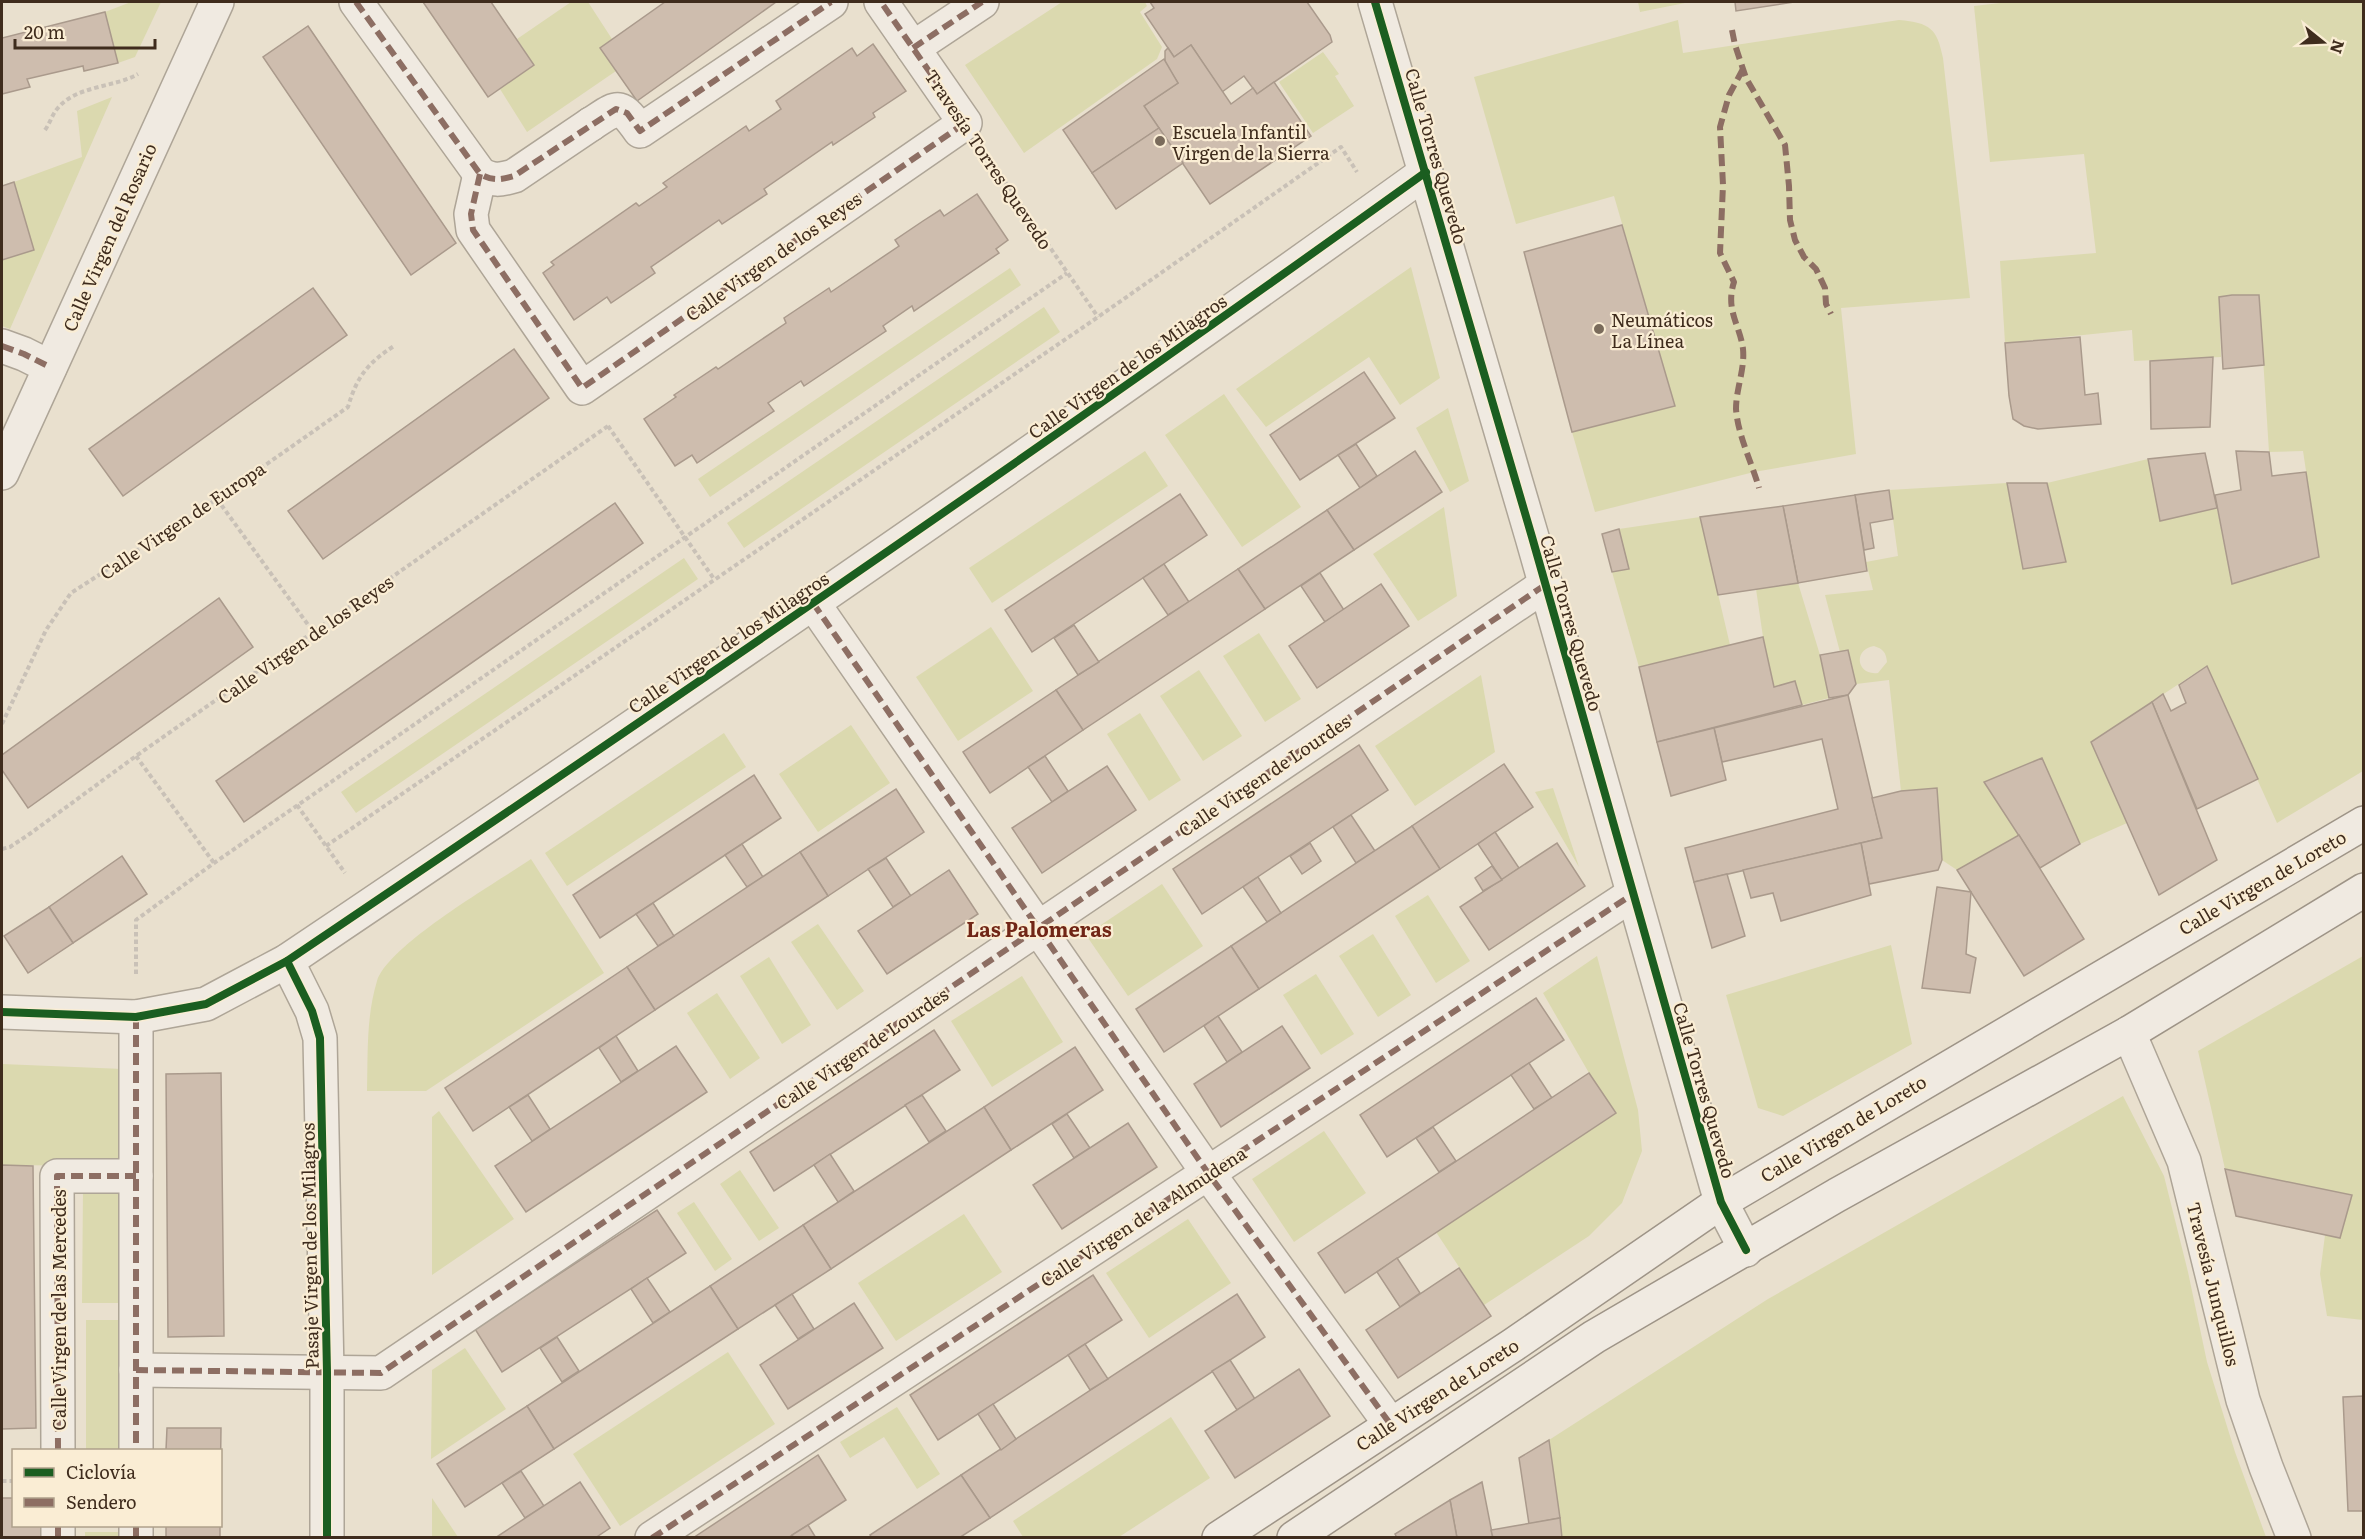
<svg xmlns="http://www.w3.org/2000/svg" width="2365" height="1539" font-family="Literata,serif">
	<rect width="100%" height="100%" fill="#e9e0ce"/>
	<!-- green -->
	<g fill="#dbd9af" fill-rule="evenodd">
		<polygon points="131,2 161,2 135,57 118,63 105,12"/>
		<polygon points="571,2 588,2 612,39 600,48 616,71 527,132 500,89 534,65 517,39"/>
		<polygon points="1062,2 1145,2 1147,6 1140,12 1162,47 1157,59 1024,153 965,65"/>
		<polygon points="1638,2 1690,2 1640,12"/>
		<path d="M2009 2H2363V771L2277 823 2206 666 2091 742 2127 823 2080 844 2041 759 1984 782 2019 835 1957 870 1942 860 1936 789 1901 791 1889 680 1856 684 1848 651 1840 652 1825 595 1873 590 1866 562 1898 556 1889 490 2007 483 2023 569 2066 562 2047 483 2148 459 2160 521 2217 508 2232 584 2319 557 2303 451 2269 452 2259 295 2219 298 2221 357 2134 361 2132 330 2005 343 2000 261 2096 253 2084 154 1990 162 1974 6ZM1874 646C1883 649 1886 652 1887 662L1878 673C1856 676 1853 649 1874 646Z"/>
		<path d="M1678 20 1683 53 1899 20C1930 23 1937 28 1943 58L1970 298 1841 308 1856 454 1754 472 1595 512 1572 432 1675 406 1614 196 1516 224 1474 77Z"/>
		<polygon points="1323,52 1339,74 1335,76 1354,106 1313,133 1279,82"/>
		<polygon points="112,97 10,329 2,326 2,260 34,250 14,182 82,157 77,111"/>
		<polygon points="1411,267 1440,378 1400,405 1369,357 1266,427 1236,389"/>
		<polygon points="1010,268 1021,285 710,497 698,479"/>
		<polygon points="1044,307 1060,332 744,548 727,523"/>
		<polygon points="1224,394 1301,507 1242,547 1165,435"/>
		<polygon points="1448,408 1469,481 1450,492 1416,428"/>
		<polygon points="1145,451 1168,486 992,603 969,568"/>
		<polygon points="1444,507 1457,596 1418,621 1373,554"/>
		<polygon points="1700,517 1730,645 1639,667 1612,572 1629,569 1619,529"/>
		<polygon points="684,558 698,579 356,813 341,792"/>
		<polygon points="1798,583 1820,655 1829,698 1802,705 1795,682 1774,687 1763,637 1756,589"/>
		<polygon points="991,627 1033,691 958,741 916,677"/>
		<polygon points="1259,633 1301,699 1265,722 1223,656"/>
		<polygon points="1199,670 1242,736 1203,761 1160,696"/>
		<polygon points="1481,675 1495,752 1415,806 1375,746"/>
		<polygon points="1140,713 1181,780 1149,801 1107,734"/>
		<polygon points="851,725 890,783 818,832 779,774"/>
		<polygon points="724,733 746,767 567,886 545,853"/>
		<polygon points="1553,788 1579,867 1535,792"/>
		<path d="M531 859 604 973 426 1091H367C368 1055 366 1017 377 981 389 944 496 883 531 859Z"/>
		<polygon points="1162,884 1203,946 1128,996 1086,935"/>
		<polygon points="1428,895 1470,961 1436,983 1395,916"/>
		<polygon points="818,924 864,991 837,1010 791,942"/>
		<polygon points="1373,934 1411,995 1378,1017 1339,956"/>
		<polygon points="1891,945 1912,1044 1783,1116 1758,1108 1726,995"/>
		<polygon points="1597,956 1638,1110 1642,1151 1622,1203 1589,1236 1484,1305 1436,1232 1615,1113 1589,1073 1543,993"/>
		<polygon points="2363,956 2363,1320 2327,1316 2320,1274 2325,1235 2340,1238 2352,1195 2225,1169 2198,1051"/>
		<polygon points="769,957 811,1025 782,1044 740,976"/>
		<polygon points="1316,974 1354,1034 1321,1055 1283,995"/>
		<polygon points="1022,976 1063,1042 992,1087 951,1021"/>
		<polygon points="717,993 760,1058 730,1079 687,1013"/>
		<polygon points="2,1064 123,1069 121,1166 2,1165"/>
		<polygon points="2123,1096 2164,1176 2188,1272 2207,1362 2235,1452 2266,1537 1562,1537 1549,1440 1768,1299"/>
		<polygon points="439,1111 514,1219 432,1275 432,1117"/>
		<polygon points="1324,1131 1366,1193 1294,1242 1252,1179"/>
		<polygon points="740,1170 779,1228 759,1241 720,1184"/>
		<polygon points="83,1188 125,1188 126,1303 82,1303"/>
		<polygon points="694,1202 732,1259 715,1271 677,1213"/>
		<polygon points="964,1214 1002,1272 896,1341 858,1283"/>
		<polygon points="1188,1219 1231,1283 1149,1338 1106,1273"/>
		<polygon points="86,1320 128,1320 127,1450 86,1450"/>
		<polygon points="465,1348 506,1409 431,1459 432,1370"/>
		<polygon points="728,1352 775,1424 620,1526 573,1454"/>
		<polygon points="897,1407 940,1474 917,1489 884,1437 850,1458 840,1442"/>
		<polygon points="1171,1417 1210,1478 1119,1537 1023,1537 1013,1521"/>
		<polygon points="432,1498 458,1537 432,1537"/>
		<polygon points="85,1532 126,1532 126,1537 85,1538"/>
	</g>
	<!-- building -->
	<g fill="#cebdae" stroke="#aa9a8c" stroke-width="1.5">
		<polygon points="423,2 491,2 534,65 488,97"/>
		<polygon points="665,2 776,2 637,101 600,48"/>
		<polygon points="1150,2 1307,2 1330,35 1332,42 1257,94 1244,76 1222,92 1191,45 1174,57 1145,14 1154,8"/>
		<polygon points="1735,2 1794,2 1736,11"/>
		<polygon points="105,12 118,63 84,71 83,66 27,79 30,87 2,94 2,38"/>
		<polygon points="308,26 456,243 411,275 263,57"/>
		<polygon points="873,44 906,91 873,113 875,117 833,145 832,142 764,189 767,194 722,224 719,220 651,267 655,273 611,303 607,297 574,320 543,273 554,265 551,262 636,203 639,206 667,187 663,183 746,126 749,131 781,109 776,101 852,48 857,56"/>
		<polygon points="1191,45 1231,104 1253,88 1257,94 1274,82 1311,136 1210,204 1144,106 1178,83 1165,63 1165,51 1168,48 1174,57"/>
		<polygon points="1164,59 1178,83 1144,106 1159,128 1092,173 1063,130"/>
		<polygon points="1159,128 1183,163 1116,209 1092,173"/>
		<polygon points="14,182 34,250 2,260 2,186"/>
		<polygon points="977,194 1008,240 996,249 999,253 914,311 912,306 883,326 886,331 804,386 801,381 768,403 774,411 697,463 692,455 675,466 644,419 676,397 674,395 716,367 718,369 786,323 784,318 829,288 831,292 899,246 895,240 923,221 940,210 944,216"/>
		<polygon points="1622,225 1675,406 1572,432 1524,252"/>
		<polygon points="313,288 347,335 123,496 89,449"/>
		<polygon points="2232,295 2259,295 2264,365 2223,369 2219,297"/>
		<polygon points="2080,337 2085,395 2098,393 2101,424 2038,429 2024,426 2013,419 2009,396 2005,343"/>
		<polygon points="514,349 549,398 323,559 288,511"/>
		<polygon points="2213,357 2210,427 2151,429 2150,361"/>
		<polygon points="1364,372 1395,418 1300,480 1270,435"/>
		<polygon points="1356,444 1377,476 1360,488 1338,455"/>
		<polygon points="1415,451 1442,492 1354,550 1327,510"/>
		<polygon points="2236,451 2269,452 2272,476 2306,472 2319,557 2232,584 2215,495 2241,490"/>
		<polygon points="2205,453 2217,508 2160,521 2148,459"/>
		<polygon points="2007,483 2047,483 2066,562 2023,569"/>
		<polygon points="1889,490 1893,519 1870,523 1874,548 1864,550 1855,495"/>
		<polygon points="1180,494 1207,535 1032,652 1005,610"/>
		<polygon points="1855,495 1867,571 1798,583 1783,506"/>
		<polygon points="615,503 643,543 244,822 216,781"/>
		<polygon points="1783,506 1798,583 1718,595 1700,517"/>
		<polygon points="1327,510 1354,550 1265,609 1238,569"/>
		<polygon points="1619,529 1629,569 1612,572 1602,534"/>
		<polygon points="1164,564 1189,602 1168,615 1143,578"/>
		<polygon points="1238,569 1265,609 1083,730 1056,690"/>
		<polygon points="1320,573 1344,610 1325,622 1301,586"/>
		<polygon points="1381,584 1409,626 1317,688 1289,646"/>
		<polygon points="219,598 253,647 28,808 2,770 2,755"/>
		<polygon points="1074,625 1099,662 1078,675 1054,638"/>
		<polygon points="1763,637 1774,687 1795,681 1802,705 1657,742 1639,667"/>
		<polygon points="1848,650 1856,684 1848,695 1829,698 1820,655"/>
		<polygon points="2207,666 2258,779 2197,809 2152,702 2163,694 2171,711 2186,703 2179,685"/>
		<polygon points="1056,690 1083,730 990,793 963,752"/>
		<polygon points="1848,695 1882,838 1694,882 1685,848 1838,809 1822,739 1722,762 1714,728"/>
		<polygon points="2152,702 2217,860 2159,895 2091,742"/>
		<polygon points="1714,728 1726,780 1671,796 1657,742"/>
		<polygon points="1359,745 1388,790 1202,914 1173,869"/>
		<polygon points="1045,756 1068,791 1052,802 1028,767"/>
		<polygon points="2042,758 2080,844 2040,868 1984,782"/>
		<polygon points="1504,764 1533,807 1440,869 1412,826"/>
		<polygon points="1107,766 1136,810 1042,873 1012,828"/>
		<polygon points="754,775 781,818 600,938 573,895"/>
		<polygon points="1937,788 1942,860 1938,870 1869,884 1861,843 1882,838 1872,798 1901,791"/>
		<polygon points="896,789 924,832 828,896 800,852"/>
		<polygon points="1351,815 1375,851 1356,863 1333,827"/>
		<polygon points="1412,826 1440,869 1259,989 1231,946"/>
		<polygon points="1495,832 1519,868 1502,880 1478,844"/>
		<polygon points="2019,835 2084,939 2024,976 1957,870"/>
		<polygon points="1310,843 1321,861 1302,874 1290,856"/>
		<polygon points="1557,843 1585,886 1489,950 1460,907"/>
		<polygon points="1861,843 1871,895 1781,921 1773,893 1751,898 1743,870"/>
		<polygon points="742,844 763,877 747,887 725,855"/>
		<polygon points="800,852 828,896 655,1010 627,967"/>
		<polygon points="122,856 147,894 73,943 49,907"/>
		<polygon points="886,858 911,896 893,907 868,869"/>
		<polygon points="1492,866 1502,880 1483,891 1475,878"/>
		<polygon points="949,870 978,914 887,974 858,931"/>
		<polygon points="1727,874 1745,936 1712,948 1694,882"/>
		<polygon points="1258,877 1281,913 1267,922 1243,887"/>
		<polygon points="1937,887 1971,892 1966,954 1976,958 1970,993 1922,988"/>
		<polygon points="653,903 674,936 658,946 636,914"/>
		<polygon points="49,907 73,943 28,973 4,936"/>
		<polygon points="1231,946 1259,989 1164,1052 1136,1009"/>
		<polygon points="627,967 655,1010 473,1131 445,1088"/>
		<polygon points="1536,998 1564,1040 1387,1157 1360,1115"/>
		<polygon points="1218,1016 1242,1052 1227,1062 1204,1026"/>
		<polygon points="1282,1026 1310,1068 1221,1127 1194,1084"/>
		<polygon points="934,1030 960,1070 774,1191 750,1152"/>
		<polygon points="616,1036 638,1071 621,1082 599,1048"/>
		<polygon points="676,1046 707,1092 526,1212 495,1166"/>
		<polygon points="1075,1047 1103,1090 1011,1150 984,1107"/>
		<polygon points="1529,1063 1552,1098 1534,1109 1511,1075"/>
		<polygon points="221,1073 224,1336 168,1337 166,1074"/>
		<polygon points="1589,1073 1616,1113 1345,1293 1318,1253"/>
		<polygon points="528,1095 550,1129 532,1141 509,1107"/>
		<polygon points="922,1095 946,1131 929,1142 905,1105"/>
		<polygon points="984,1107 1011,1150 831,1269 803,1225"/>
		<polygon points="1067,1114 1090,1148 1074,1158 1052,1124"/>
		<polygon points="1128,1123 1157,1167 1062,1229 1033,1185"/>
		<polygon points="1433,1127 1456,1161 1439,1172 1416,1138"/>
		<polygon points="830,1154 854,1191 838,1202 814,1165"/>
		<polygon points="2,1165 33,1166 36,1428 2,1429"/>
		<polygon points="2225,1169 2352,1195 2340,1238 2236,1216"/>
		<polygon points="657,1210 686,1253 502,1372 475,1329"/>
		<polygon points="803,1225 831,1269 738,1329 710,1286"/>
		<polygon points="1397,1258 1420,1293 1400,1307 1377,1272"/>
		<polygon points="1459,1268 1491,1316 1398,1378 1366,1330"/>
		<polygon points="1093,1275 1122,1320 938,1440 910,1395"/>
		<polygon points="647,1278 670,1312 653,1323 631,1289"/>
		<polygon points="710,1286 738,1329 554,1449 527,1406"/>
		<polygon points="792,1294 814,1329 798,1339 775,1305"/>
		<polygon points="1237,1294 1265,1337 990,1518 961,1475"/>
		<polygon points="854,1303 883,1348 788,1409 760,1365"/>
		<polygon points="557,1337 579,1371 562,1382 540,1348"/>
		<polygon points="1085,1344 1108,1379 1090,1390 1068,1355"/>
		<polygon points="1230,1360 1255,1399 1237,1410 1212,1371"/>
		<polygon points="1299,1369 1330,1416 1235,1478 1205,1431"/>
		<polygon points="2364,1396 2364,1511 2348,1511 2343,1397"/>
		<polygon points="993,1404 1016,1439 1001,1450 978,1414"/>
		<polygon points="527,1406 554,1449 465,1507 437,1464"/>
		<polygon points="167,1428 221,1428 220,1500 220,1450 166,1450"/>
		<polygon points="1549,1440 1560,1518 1529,1524 1519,1458"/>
		<polygon points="818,1455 846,1500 808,1525 788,1538 693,1538"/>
		<polygon points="521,1471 544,1506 525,1518 502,1483"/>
		<polygon points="961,1475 990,1518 959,1538 872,1538 870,1535"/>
		<polygon points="580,1482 610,1528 595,1538 495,1538"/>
		<polygon points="1482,1482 1493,1538 1457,1538 1450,1500"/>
		<polygon points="2,1498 14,1498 14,1526 41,1526 41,1538 2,1538"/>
		<polygon points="1450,1500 1457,1538 1397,1538 1395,1534"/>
		<polygon points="1560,1518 1562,1538 1493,1538 1491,1530"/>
		<polygon points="808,1525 816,1538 794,1538 792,1535"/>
		<rect x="166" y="1526" width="54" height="12"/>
	</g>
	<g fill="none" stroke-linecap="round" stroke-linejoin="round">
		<!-- pedestrian casing -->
		<g stroke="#aea597" stroke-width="36">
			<g id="pedestrian">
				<polyline points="913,48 982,2"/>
				<path d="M591 124C619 106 619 102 640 131L831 2"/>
				<polyline points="480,174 471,214 473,230 582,388 965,123 881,2"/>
				<polyline points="813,603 1208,1173 1391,1425"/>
				<polyline points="136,1017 136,1450"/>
				<polyline points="136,1370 381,1373 1545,585"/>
				<polyline points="58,1450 57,1176 136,1176"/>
				<polyline points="58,1538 58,1526"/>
				<polyline points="136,1538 136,1526"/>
				<polyline points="652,1538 1633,894"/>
			</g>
		</g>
		<!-- minor casing -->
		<g stroke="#aea597" stroke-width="36">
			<g id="minor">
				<path d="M356 2 480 174C493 181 500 180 514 176L591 124"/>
				<polyline points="2,346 24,354 50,367"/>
				<polyline points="287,961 312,1011 320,1038 327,1372 327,1538"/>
				<polyline points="2129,1033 2184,1161 2243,1400 2266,1467 2294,1538"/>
			</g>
		</g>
		<!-- tertiary casing -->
		<g stroke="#aea597" stroke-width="36">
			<g id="tertiary">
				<polyline points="1375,2 1532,537 1721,1202 1746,1250"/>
				<polyline points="2,473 217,2"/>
				<path d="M2 1012 136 1017 206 1004 287 961C670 703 1051 442 1426 172"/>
			</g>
		</g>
		<!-- secondary casing -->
		<g stroke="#9e9487" stroke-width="36">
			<g id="secondary">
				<polyline points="1219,1538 1513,1345 1721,1202 2364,823"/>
				<polyline points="1294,1538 1594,1337 1837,1195 2129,1033 2364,890"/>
			</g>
		</g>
		<!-- path -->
		<g stroke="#c9c1b7" stroke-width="4" stroke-dasharray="4.5 3" stroke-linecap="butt">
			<path d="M45 130C50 123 52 115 57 109 76 85 114 88 138 74"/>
			<polyline points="987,156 1098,317"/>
			<polyline points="608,426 714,579"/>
			<polyline points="217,499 314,633"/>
			<path d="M2 724 46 630 71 593 217 499 348 407C357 376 368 363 394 346"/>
			<polyline points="136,756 214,863"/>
			<polyline points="297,805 345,873"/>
			<polyline points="326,846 1098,317 1341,147 1357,172"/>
			<polyline points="2,849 10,847 31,833 136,756 608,426"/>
			<polyline points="136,974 136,920 214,863 1067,273"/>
			<polyline points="2,1481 14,1481"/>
		</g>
		<!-- pedestrian -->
		<use href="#pedestrian" stroke="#f0eae1" stroke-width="33"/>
		<!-- minor -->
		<use href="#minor" stroke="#f0eae1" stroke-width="33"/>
		<!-- tertiary -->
		<use href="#tertiary" stroke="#f0eae1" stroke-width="33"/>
		<!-- secondary -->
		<use href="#secondary" stroke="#f0eae1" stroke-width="33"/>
		<!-- quiet -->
		<g stroke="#8d6e63" stroke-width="6" stroke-dasharray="12 6" stroke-linecap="butt">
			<path d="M356 2 480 174C493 181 500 180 514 176L616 109 627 113 640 131 831 2"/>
			<polyline points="1732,30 1735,45 1746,78 1785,145 1789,186 1790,220 1795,240 1804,257 1816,269 1825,288 1826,304 1831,314"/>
			<polyline points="913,48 982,2"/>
			<path d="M1743 69 1729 95 1720 127 1723 185 1720 253 1734 282C1725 310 1740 325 1743 349 1745 369 1736 389 1736 409 1738 436 1752 463 1759 488"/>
			<polyline points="480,174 471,214 473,230 582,388 965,123 881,2"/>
			<polyline points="2,346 24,354 50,367"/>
			<polyline points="813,603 1208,1173 1391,1425"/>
			<polyline points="136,1017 136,1450"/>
			<polyline points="136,1370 381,1373 1545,585"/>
			<polyline points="58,1450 57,1176 136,1176"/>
			<polyline points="58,1538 58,1526"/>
			<polyline points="136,1538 136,1526"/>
			<polyline points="652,1538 1633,894"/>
		</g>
		<!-- cycleway casing -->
		<g stroke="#faedd4" stroke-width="11">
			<g id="cycleway">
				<polyline points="1375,2 1532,537 1721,1202 1746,1250"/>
				<polyline points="287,961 312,1011 320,1038 327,1372 327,1538"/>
				<path d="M2 1012 136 1017 206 1004 287 961C670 703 1051 442 1426 172"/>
			</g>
		</g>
		<!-- cycleway -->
		<use href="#cycleway" stroke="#1b5e20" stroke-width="8"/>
	</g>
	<!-- markers -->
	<g fill="#7a6b5b" stroke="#faedd4" stroke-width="2">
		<circle cx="1160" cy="141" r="6"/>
		<circle cx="1599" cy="329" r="6"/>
	</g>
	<g text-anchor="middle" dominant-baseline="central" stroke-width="4.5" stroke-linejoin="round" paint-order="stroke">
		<!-- poi labels -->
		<g font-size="18" fill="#3f2c1d" stroke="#faedd4" text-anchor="start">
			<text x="1172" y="131">Escuela Infantil<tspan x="1172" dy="21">Virgen de la Sierra</tspan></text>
			<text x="1611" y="319">Neumáticos<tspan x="1611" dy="21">La Línea</tspan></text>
		</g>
		<!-- street labels -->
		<g font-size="18" fill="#3f2c1d" stroke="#faedd4">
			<text transform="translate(1437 156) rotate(74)">Calle Torres Quevedo</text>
			<text transform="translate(989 159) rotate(56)">Travesía Torres Quevedo</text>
			<text transform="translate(109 237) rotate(-66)">Calle Virgen del Rosario</text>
			<text transform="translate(773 256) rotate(-35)">Calle Virgen de los Reyes</text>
			<text transform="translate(1127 366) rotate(-35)">Calle Virgen de los Milagros</text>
			<text transform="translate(182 520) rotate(-34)">Calle Virgen de Europa</text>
			<text transform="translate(1572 623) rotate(74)">Calle Torres Quevedo</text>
			<text transform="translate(305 639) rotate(-35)">Calle Virgen de los Reyes</text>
			<text transform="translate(728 642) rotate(-34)">Calle Virgen de los Milagros</text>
			<text transform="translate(1264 775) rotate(-34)">Calle Virgen de Lourdes</text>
			<text transform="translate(2262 882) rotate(-30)">Calle Virgen de Loreto</text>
			<text transform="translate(862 1048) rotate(-34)">Calle Virgen de Lourdes</text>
			<text transform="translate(1705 1090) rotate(74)">Calle Torres Quevedo</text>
			<text transform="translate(1843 1128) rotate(-31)">Calle Virgen de Loreto</text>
			<text transform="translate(1143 1216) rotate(-33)">Calle Virgen de la Almudena</text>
			<text transform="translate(309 1246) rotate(-91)">Pasaje Virgen de los Milagros</text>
			<text transform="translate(2214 1284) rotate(76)">Travesía Junquillos</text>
			<text transform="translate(58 1310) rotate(-90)">Calle Virgen de las Mercedes</text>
			<text transform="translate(1437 1394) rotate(-33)">Calle Virgen de Loreto</text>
		</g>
		<!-- neighbourhood labels -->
		<g font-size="20" font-weight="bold" fill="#712616" stroke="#faedd4">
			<text x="1039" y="928">Las Palomeras</text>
		</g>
	</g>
	<!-- border -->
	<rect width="2365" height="1539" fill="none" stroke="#3f2c1d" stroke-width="6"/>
	<!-- legend -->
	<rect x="12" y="1449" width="210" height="78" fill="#faedd4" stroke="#afa08b" stroke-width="1.5"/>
	<rect x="24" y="1468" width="30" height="9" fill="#1b5e20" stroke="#afa08b" stroke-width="1.5"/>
	<text x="66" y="1479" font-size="18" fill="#3f2c1d">Ciclovía</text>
	<rect x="24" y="1498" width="30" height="9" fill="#8d6e63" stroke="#afa08b" stroke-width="1.5"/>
	<text x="66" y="1509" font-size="18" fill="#3f2c1d">Sendero</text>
	<!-- north arrow -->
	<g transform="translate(2323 42) rotate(108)" stroke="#faedd4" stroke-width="4.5" paint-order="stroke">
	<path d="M0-4.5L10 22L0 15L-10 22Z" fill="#3f2c1d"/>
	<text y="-9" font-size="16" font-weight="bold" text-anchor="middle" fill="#3f2c1d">N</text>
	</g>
	<!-- scale -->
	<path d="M15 39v9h140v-9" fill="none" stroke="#3f2c1d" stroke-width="3"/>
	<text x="24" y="39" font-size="18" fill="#3f2c1d" stroke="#faedd4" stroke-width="4.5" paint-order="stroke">20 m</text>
</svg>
